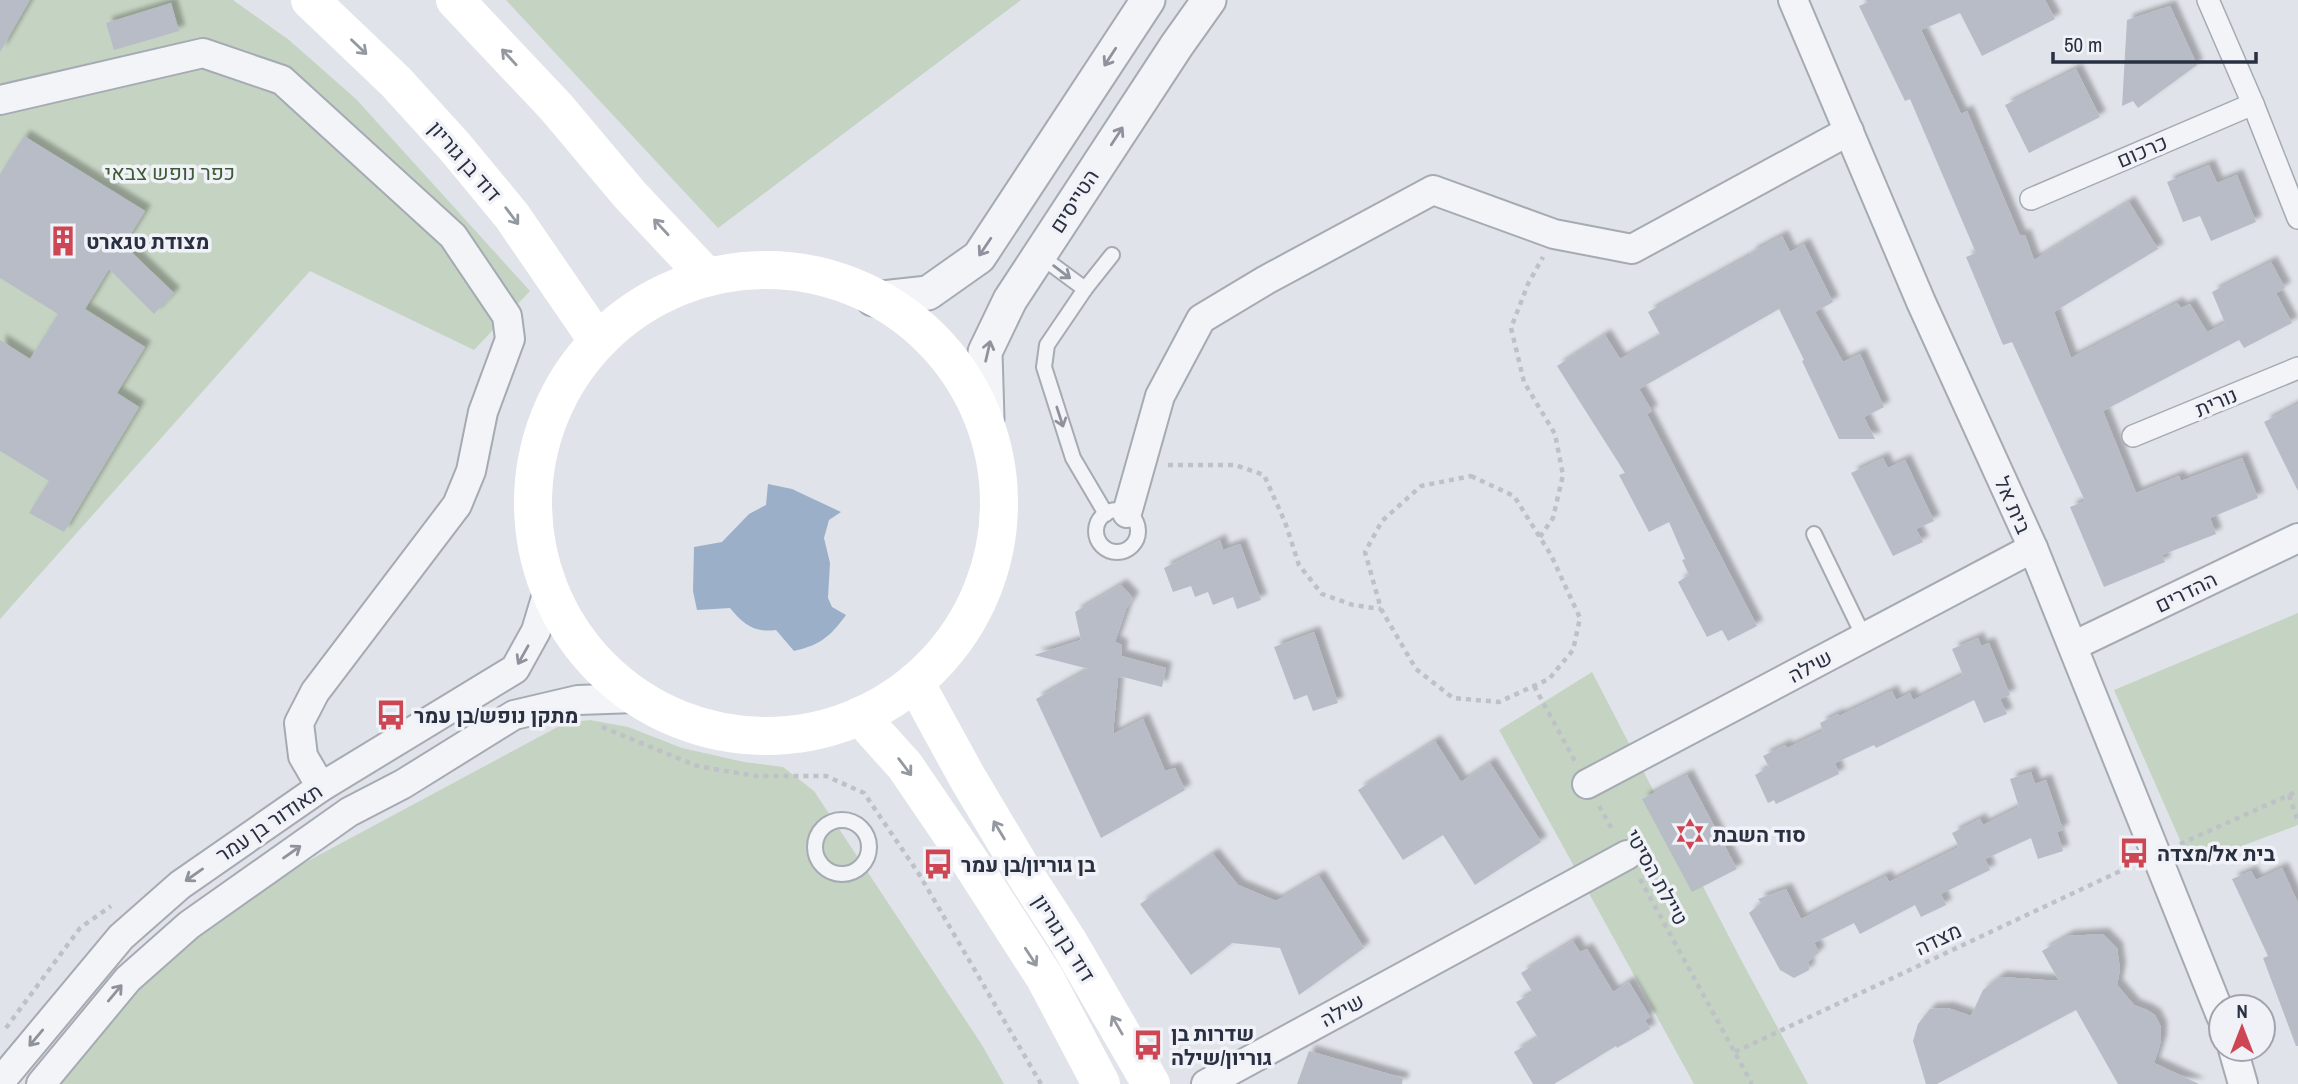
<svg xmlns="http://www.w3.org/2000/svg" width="2298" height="1084" font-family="'Archivo Narrow',Heebo,sans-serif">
	<defs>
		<filter id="shadow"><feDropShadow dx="6" dy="-6" stdDeviation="2" flood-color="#0004"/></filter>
	</defs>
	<rect width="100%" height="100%" fill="#e0e3e9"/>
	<!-- green -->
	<g fill="#c5d3c2">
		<polygon points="0,0 233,0 289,40 356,99 530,291 474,350 310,271 0,619"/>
		<polygon points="506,0 1021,0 718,228"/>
		<polygon points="2298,613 2298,825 2191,865 2114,690"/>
		<polygon points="1592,672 1739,956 1808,1084 1694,1084 1499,730"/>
		<polygon points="590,720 628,727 682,748 744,762 783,767 814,791 982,1045 1004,1084 56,1084 148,955 239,898 565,723"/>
	</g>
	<!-- water -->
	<path fill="#9cafc9" d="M768 484 792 489 841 512 829 520 824 538 830 563 828 598 832 607 846 615C830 637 820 645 794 651L776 630C754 633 743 624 730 608L697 610 693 591 694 547 722 542 749 514 766 505Z"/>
	<!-- building -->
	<g fill="#b8bcc6" filter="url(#shadow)">
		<polygon points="0,0 30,0 0,52"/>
		<polygon points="1873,0 2045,0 2055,19 1982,56 1960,13 1921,30 1961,114 1967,111 2020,236 2025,235 2034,260 2129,202 2158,249 2054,312 2071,358 2177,303 2181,308 2190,304 2207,332 2225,323 2212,292 2271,262 2285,288 2276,293 2292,323 2244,348 2239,340 2103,411 2136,493 2179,476 2181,481 2242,458 2258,498 2210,518 2216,534 2162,555 2165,562 2104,587 2070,507 2085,501 2012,342 2003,345 1966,257 1976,253 1910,99 1905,101 1859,6"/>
		<polygon points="171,3 179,31 114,50 106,23"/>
		<polygon points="2170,6 2197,65 2138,108 2133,101 2122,106 2127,20"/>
		<polygon points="2076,69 2100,117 2029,153 2005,105"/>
		<polygon points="24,136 145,211 124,245 174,293 154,314 109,269 85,309 145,347 117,393 139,407 64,532 29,513 49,481 0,451 0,340 30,359 58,314 0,278 0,174"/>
		<polygon points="2209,165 2217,183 2237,175 2256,222 2211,241 2200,216 2183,222 2167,182"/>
		<polygon points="1782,236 1790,252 1804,244 1833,302 1815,312 1843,362 1860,354 1884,407 1864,417 1875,439 1839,439 1802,361 1804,360 1779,309 1639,389 1652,411 1647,414 1757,626 1728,641 1722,630 1707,637 1678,582 1689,575 1682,560 1685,559 1669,522 1649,532 1619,475 1625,473 1557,366 1605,335 1620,359 1661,336 1648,312 1751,255 1750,253"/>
		<polygon points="2298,404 2298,491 2264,422"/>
		<polygon points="1883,458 1888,468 1905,460 1934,521 1916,529 1923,542 1893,556 1851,473"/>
		<polygon points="1220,540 1223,550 1240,544 1261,600 1237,609 1233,597 1213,605 1208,592 1195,597 1191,586 1173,592 1164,568"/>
		<polygon points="1121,585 1133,598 1126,609 1115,642 1122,645 1121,656 1166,668 1162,687 1123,677 1118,678 1113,734 1143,719 1165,771 1175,768 1185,790 1101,838 1036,699 1089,669 1034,655 1081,640 1075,612"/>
		<polygon points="1314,632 1338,703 1313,711 1307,695 1294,700 1274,647"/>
		<polygon points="1978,638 1981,646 1989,643 2010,695 2000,699 2007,714 1984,723 1974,700 1876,748 1874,745 1835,763 1839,774 1776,804 1774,800 1768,803 1755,775 1769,767 1763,756 1785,745 1787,748 1823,731 1820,723 1838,714 1839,716 1892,691 1896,700 1910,693 1913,700 1963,675 1952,649"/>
		<polygon points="1435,741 1461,782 1490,763 1541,842 1475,885 1443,835 1403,860 1358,790"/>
		<polygon points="2031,772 2035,784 2046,780 2063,830 2057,832 2063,851 2038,859 2031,838 1985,859 1990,870 1941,894 1946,905 1921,917 1915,905 1860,934 1854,923 1814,943 1819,952 1808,962 1809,970 1794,978 1780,970 1749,913 1761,903 1758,899 1786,889 1801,919 1886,876 1889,882 1959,847 1952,833 1980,819 1983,825 2019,807 2010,779"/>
		<polygon points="1687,775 1737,869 1692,892 1642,799"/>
		<polygon points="1213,854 1238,885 1276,901 1319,876 1364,948 1299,995 1280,948 1232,943 1191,975 1140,904"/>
		<polygon points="2282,868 2298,903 2298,1046 2296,1046 2263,958 2268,956 2232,879 2251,871 2256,880"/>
		<polygon points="2103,934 2117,948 2120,969 2117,985 2134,1005 2147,1010 2155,1015 2161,1027 2161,1041 2154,1063 2199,1084 2118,1084 2076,1010 1937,1084 1926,1084 1913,1041 1918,1024 1930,1009 1948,1008 1971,1016 1983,990 2000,977 2059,981 2042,951 2068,936"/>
		<polygon points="1573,941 1580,952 1587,949 1613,992 1629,982 1650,1017 1645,1020 1650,1029 1617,1048 1616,1046 1554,1084 1533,1084 1514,1052 1538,1038 1516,1002 1533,993 1521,973"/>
		<polygon points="1309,1051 1403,1078 1402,1084 1297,1084"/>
	</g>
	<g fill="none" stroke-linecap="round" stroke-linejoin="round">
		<!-- service casing -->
		<g stroke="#a5aab3" stroke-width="18">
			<g id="service">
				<polyline points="1039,255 1085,289"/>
				<circle cx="1117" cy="531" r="21"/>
				<polyline points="1106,514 1073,458 1044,367 1047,345 1085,289 1112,255"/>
				<polyline points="1814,534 1864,637"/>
				<circle cx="842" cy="847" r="27"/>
			</g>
		</g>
		<!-- pedestrian casing -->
		<g stroke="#a5aab3" stroke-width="24">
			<g id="pedestrian">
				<polyline points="2208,0 2253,104 2298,218"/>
				<polyline points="2031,199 2253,104"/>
				<polyline points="2133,436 2298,368"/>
			</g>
		</g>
		<!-- minor casing -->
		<g stroke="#a5aab3" stroke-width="32">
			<g id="minor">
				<polyline points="1793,0 1921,302 2033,548 2221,1016"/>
				<polyline points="0,100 203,53 282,80 453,236 507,316 510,339 483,412 471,471 457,505 315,692 299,723 303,756 321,787"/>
				<polyline points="1127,513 1160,396 1201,319 1266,280 1433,190 1554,234 1632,249 1849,131"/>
				<polyline points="2073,646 2298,538"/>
				<polyline points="1587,784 2033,548"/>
				<polyline points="2233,1049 2243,1084"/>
				<polyline points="0,1082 121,937 180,885 321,787 515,669 536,631 548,591"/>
				<polyline points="41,1084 128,979 189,925 349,812 403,784 514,715 578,700 636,698"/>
				<polyline points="1206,1084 1627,855"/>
			</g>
		</g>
		<!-- tertiary casing -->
		<g stroke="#a5aab3" stroke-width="37">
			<g id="tertiary">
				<polyline points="873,299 928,293 979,257 1148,0"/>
				<polyline points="987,419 985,352 1010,300 1177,45 1209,0"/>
			</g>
		</g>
		<!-- path -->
		<g stroke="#bec1c8" stroke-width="4.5" stroke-dasharray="5 5" stroke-linecap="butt">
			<polyline points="1168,465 1235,465 1264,475 1285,522 1299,565 1322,594 1353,605 1381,609"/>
			<polygon points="1471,476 1514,496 1551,555 1580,618 1573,650 1549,679 1499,702 1453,698 1416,669 1381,609 1365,552 1382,521 1421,486"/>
			<polyline points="1540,537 1553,518 1563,475 1555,434 1524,382 1511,328 1528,284 1543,257"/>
			<polyline points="1534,686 1575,761"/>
			<polyline points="602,727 697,766 755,776 826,776 864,793 919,874 1041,1084"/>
			<polyline points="2289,795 2298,822"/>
			<polyline points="1599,806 1614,832"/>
			<polyline points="2180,844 2298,791"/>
			<polyline points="1640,879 1752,1084"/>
			<polyline points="6,1028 80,928 111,906"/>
			<polyline points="1735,1052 2131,866"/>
		</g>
		<!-- service -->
		<use href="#service" stroke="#f3f4f8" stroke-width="14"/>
		<!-- pedestrian -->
		<use href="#pedestrian" stroke="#f3f4f8" stroke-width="21"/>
		<!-- minor -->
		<use href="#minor" stroke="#f3f4f8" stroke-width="28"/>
		<!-- tertiary -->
		<use href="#tertiary" stroke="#f3f4f8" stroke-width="33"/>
		<!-- secondary -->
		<g stroke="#fff" stroke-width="38">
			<polyline points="310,0 396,82 455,147 512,216 597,340"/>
			<polyline points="455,0 556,107 630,195 707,277"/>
			<circle cx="766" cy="503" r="233"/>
			<polyline points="915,682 967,777 1026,876 1068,941 1151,1084"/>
			<polyline points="860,716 905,766 971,863 1045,978 1101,1084"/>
		</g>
	</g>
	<!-- one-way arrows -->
	<defs><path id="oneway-shaft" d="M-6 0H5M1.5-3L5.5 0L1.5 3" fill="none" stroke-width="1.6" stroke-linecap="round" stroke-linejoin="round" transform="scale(1.75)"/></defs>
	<g stroke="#9498a0">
		<use href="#oneway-shaft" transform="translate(359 47) rotate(44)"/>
		<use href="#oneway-shaft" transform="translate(509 57) rotate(-133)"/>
		<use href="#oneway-shaft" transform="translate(512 216) rotate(53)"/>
		<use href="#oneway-shaft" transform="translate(661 227) rotate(-133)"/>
		<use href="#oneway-shaft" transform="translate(905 767) rotate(53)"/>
		<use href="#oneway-shaft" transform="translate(999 830) rotate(-121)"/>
		<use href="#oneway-shaft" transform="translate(1031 957) rotate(57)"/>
		<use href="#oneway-shaft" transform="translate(1117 1025) rotate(-120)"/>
	</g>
	<g stroke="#8e929c">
		<use href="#oneway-shaft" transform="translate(1110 57) rotate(123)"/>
		<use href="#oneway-shaft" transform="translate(1117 136) rotate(-57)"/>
		<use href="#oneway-shaft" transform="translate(985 247) rotate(124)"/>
		<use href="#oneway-shaft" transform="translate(1062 272) rotate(37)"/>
		<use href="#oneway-shaft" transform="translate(988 351) rotate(-77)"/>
		<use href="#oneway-shaft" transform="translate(1060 417) rotate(72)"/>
		<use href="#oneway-shaft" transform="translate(523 655) rotate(119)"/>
		<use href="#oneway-shaft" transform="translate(292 852) rotate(-35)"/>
		<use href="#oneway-shaft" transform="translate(194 875) rotate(145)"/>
		<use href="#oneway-shaft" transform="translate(115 993) rotate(-50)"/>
		<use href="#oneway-shaft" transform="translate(36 1038) rotate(130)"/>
	</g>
	<!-- icons -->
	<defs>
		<g id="building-bare" transform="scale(2.415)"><path d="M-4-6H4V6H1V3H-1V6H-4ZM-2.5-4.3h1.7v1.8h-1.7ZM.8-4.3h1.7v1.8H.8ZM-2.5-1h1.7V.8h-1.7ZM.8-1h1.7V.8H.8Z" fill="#cd4654" stroke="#f0f2f7" stroke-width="2.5" paint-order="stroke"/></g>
		<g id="bus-bare" transform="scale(2.415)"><path d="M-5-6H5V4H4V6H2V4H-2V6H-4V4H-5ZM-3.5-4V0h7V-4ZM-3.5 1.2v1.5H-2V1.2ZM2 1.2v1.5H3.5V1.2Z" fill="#cd4654" stroke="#f0f2f7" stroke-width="2.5" paint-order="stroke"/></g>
		<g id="synagogue-bare" transform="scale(2.415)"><path d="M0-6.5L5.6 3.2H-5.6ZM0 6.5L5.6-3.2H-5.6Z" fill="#cd4654" stroke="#f0f2f7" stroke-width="2.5" paint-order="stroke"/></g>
	</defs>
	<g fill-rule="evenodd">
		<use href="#building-bare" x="63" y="241"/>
		<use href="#bus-bare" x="391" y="715"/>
		<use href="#synagogue-bare" x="1690" y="834"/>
		<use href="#bus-bare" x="2134" y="853"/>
		<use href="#bus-bare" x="938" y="864"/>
		<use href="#bus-bare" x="1148" y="1045"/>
	</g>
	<g text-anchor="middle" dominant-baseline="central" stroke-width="7" stroke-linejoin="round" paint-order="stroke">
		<!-- street labels -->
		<g font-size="21" fill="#293041" stroke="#f0f2f7">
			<text transform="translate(2142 151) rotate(-23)">כרכום</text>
			<text transform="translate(465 161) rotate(49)">דוד בן גוריון</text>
			<text transform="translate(1074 201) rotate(-57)">הטייסים</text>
			<text transform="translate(2216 402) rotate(-23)">נורית</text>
			<text transform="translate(2013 505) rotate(66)">בית אל</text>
			<text transform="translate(2186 592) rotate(-26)">ההדרים</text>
			<text transform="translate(1810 666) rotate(-28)">שילה</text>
			<text transform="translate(269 823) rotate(-34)">תאודור בן עמר</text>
			<text transform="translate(1657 877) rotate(61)">טיילת הסיטי</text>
			<text transform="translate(1064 938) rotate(58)">דוד בן גוריון</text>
			<text transform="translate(1938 939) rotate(-25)">מצדה</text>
			<text transform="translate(1342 1010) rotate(-29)">שילה</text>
		</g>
		<!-- park labels -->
		<g font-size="21" fill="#3c5c36" stroke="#f0f2f7">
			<text x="170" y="172">כפר נופש צבאי</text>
		</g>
		<!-- poi labels -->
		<g font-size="21" font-weight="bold" fill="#293041" stroke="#f0f2f7" text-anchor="start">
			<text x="86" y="241">מצודת טגארט</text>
			<text x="414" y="715">מתקן נופש/בן עמר</text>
			<text x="1713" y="834">סוד השבת</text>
			<text x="2157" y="853">בית אל/מצדה</text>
			<text x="961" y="864">בן גוריון/בן עמר</text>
			<text x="1171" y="1033">שדרות בן<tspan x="1171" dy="24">גוריון/שילה</tspan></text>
		</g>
	</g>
	<!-- north arrow -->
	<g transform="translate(2242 1028)"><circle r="33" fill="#f0f2f7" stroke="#a0a4ae" stroke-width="2"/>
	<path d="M0-5L12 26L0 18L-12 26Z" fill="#cd4654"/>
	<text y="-10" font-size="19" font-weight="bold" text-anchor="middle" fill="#293041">N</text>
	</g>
	<!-- scale -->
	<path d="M2053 52v10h203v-10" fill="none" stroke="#293041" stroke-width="3.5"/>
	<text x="2064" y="52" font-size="21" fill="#293041" stroke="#f0f2f7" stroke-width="5" paint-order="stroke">50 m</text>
</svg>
